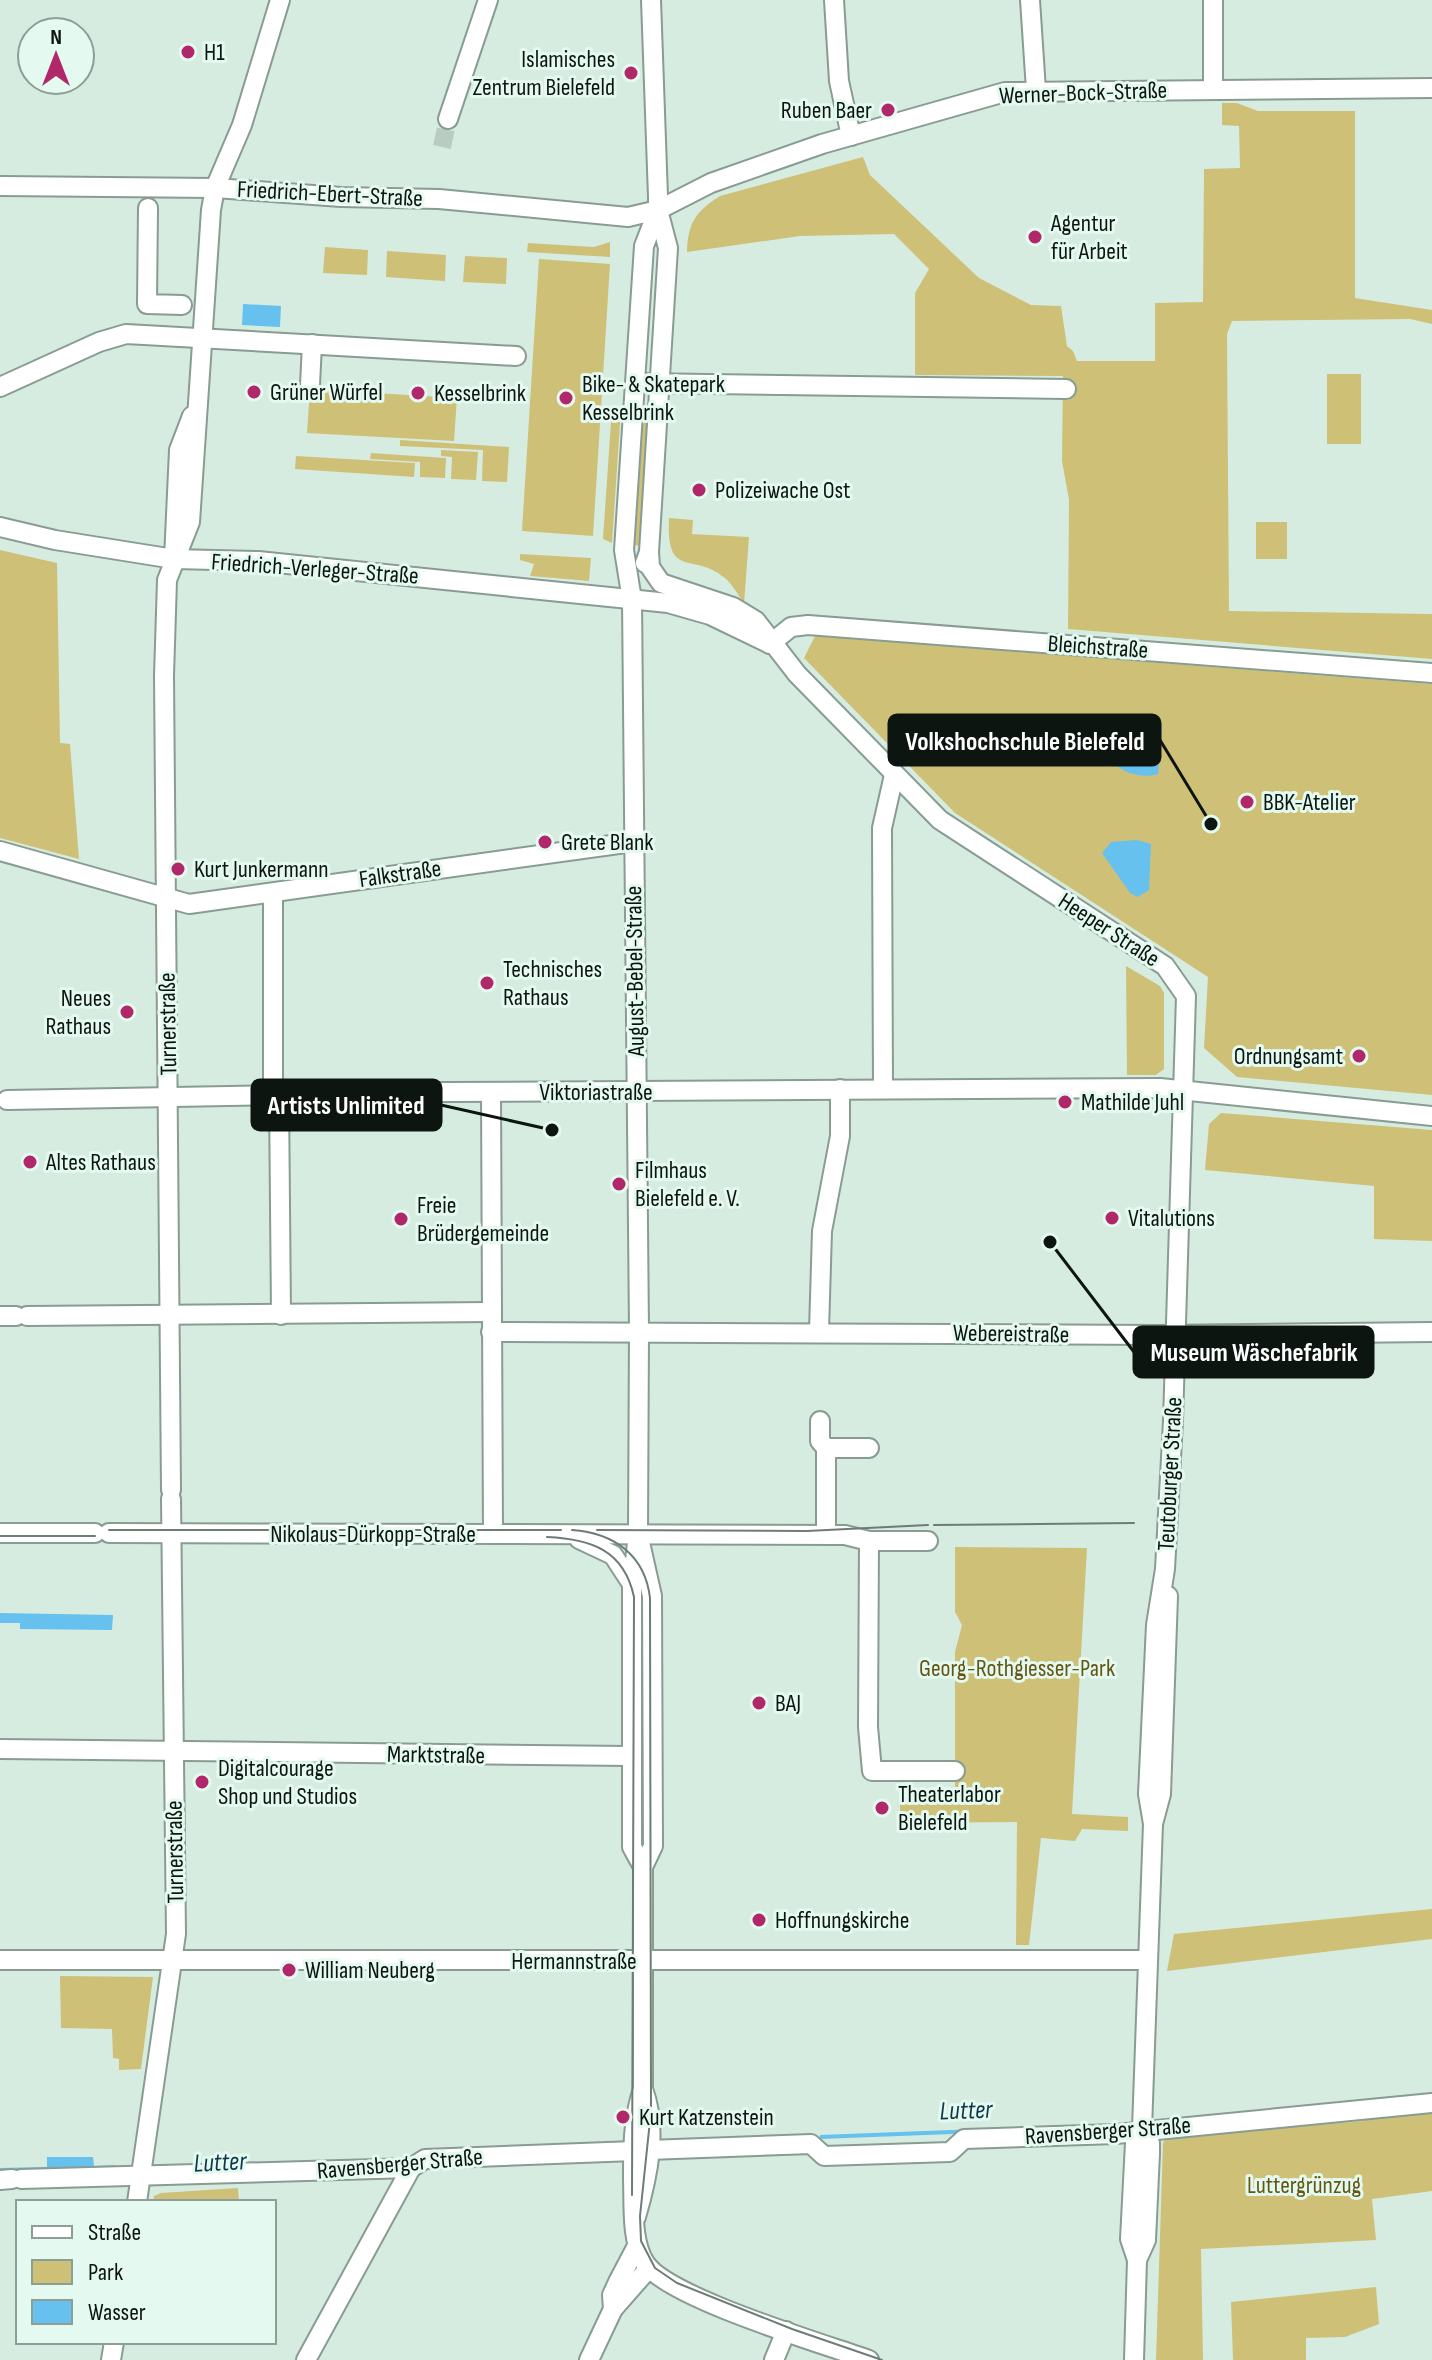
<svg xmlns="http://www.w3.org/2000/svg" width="1432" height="2360" font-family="'Sofia Sans Condensed',sans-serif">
	<rect width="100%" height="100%" fill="#d6ece1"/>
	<!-- green -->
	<g fill="#cfc078">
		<path d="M1222 103H1237L1258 111H1355V298L1432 310V324L1410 319 1232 321 1227 334 1229 611 1432 614V659L1068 629 1069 500 1062 461 1063 376 915 375V293L929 269 894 234 800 236 687 252C688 223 695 212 720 196L863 157 870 175 979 278 1031 305 1061 306 1067 346 1073 351 1077 361H1155V303L1203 302 1204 169 1240 168 1239 126 1222 125Z"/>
		<polygon points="610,242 610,257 527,252 528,243 594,247"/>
		<polygon points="325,247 368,250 367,275 323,273"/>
		<polygon points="387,251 446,255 445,281 386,277"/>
		<polygon points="465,256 507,258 506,284 463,282"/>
		<polygon points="539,259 610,264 593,536 522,531"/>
		<rect x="1327" y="374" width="34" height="70"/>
		<polygon points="310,389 457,398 454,441 307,433"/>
		<polygon points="605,408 621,409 612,543 603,539 611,422 605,421"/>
		<polygon points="645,422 648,425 640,546 634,545 642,425"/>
		<polygon points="400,440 509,447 507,482 482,481 483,450 400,446"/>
		<polygon points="441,450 478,452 476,480 451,479 452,457 441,456"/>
		<polygon points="371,453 446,458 445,478 420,477 420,462 370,459"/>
		<polygon points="296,456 415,463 414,477 295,469"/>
		<path d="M669 518 693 520 692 534 749 537 744 604C739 596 733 585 725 578 693 551 666 581 669 518Z"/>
		<rect x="1256" y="522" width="31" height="37"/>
		<polygon points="0,550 57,563 60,743 70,744 79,859 0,838"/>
		<polygon points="520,554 591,558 589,581 530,576 534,564 520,560"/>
		<polygon points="815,636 1432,684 1432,1095 1237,1077 1204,1048 1208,977 955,813 804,658"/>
		<polygon points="1126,966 1160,986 1164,993 1164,1069 1156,1075 1127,1075"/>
		<polygon points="1221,1113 1432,1130 1432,1241 1374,1239 1374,1186 1205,1170 1209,1124"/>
		<polygon points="955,1547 1087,1548 1072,1814 1128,1817 1128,1831 1082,1829 1075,1841 1041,1838 1029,1945 1016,1945 1017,1822 900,1823 900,1795 955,1794 955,1652 962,1625 955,1612"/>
		<polygon points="1432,1909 1432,1939 1167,1971 1174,1934"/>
		<polygon points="60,1976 153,1977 141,2069 119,2070 119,2059 113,2058 112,2029 61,2028"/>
		<polygon points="1432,2109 1432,2191 1372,2199 1376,2240 1201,2249 1203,2360 1156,2360 1163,2143 1167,2137 1364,2121 1369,2116"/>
		<polygon points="238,2188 239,2202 153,2202 154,2196 161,2193"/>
		<polygon points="1376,2287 1379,2324 1345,2337 1306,2338 1306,2360 1233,2360 1231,2302"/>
	</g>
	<!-- water -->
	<g fill="#66c1ef">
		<polygon points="243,304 281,306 280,327 242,325"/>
		<path d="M1151 718 1162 726 1158 774C1143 779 1120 773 1110 759 1112 745 1136 719 1151 718Z"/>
		<polygon points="1137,840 1151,844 1149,890 1138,897 1130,893 1102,853 1111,842"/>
		<polygon points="0,1613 113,1615 112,1630 20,1629 20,1623 0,1623"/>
		<polygon points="1112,2124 1113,2128 820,2139 820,2135"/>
		<polygon points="47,2157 93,2157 94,2166 115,2165 115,2169 0,2173 0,2168 47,2167"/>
	</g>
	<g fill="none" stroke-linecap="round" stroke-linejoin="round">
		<!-- minor-tunnel -->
		<polyline stroke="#b8ccc2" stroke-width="18" stroke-dasharray="18 9" stroke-linecap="butt" points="442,147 448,119"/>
		<!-- minor casing -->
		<g stroke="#889c92" stroke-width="22">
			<g id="minor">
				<polyline points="834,0 839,81 851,136"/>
				<polyline points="1030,0 1036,90"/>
				<polyline points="1213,0 1213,90"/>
				<polyline points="448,119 488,0"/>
				<polyline points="0,186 215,188 341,197 439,199 628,217 658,210 711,183 822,144 1005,92 1432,88"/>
				<polyline points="148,208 147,304 182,305"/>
				<polyline points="636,383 1066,389"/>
				<polyline points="310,385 312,344"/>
				<polyline points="0,387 99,342 126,334 516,356"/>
				<polyline points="0,527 55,540 174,559 258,561 668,603 710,615 770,644"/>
				<polyline points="649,552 650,567 661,583 733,607 756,621 797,674 940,820 1165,966 1186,996 1173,1421 1165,1569 1156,1625 1148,1794 1153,1824"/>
				<polyline points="174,559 179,450 192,416"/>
				<polyline points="645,563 649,552 668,248 658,210"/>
				<polyline points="770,644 791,627 808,625 1432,673"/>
				<polyline points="0,851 189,904 633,842"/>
				<polyline points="273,893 273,1095"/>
				<polyline points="883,1089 882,828 894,775"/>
				<polyline points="491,1092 493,1534"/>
				<polyline points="279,1095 281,1315"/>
				<polyline points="7,1100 446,1092 1160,1088 1432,1116"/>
				<polyline points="0,1316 16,1316"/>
				<polyline points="27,1316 491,1312"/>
				<polyline points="819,1331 822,1231 840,1136 840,1089"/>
				<polyline points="491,1332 1158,1335 1432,1332"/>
				<polyline points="820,1421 820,1441 826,1448 869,1448"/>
				<polyline points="826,1448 826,1535"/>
				<polyline points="171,1490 164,676 167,580 190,522 211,210 215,188 242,125 280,0"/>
				<polyline points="0,1533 95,1533"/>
				<polyline points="109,1533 845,1535 869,1541 928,1541"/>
				<polyline points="639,1538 652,1596 653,1846 643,1867"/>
				<polyline points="579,1539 613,1555 630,1581"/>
				<polyline points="869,1541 868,1727 872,1771 955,1771"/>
				<polyline points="0,1749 631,1756"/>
				<polyline points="0,1960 1147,1960"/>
				<path d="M643 2089C633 2118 633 2148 633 2179 634 2206 631 2241 645 2263 668 2298 824 2344 869 2360"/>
				<polyline points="648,2150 811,2144 824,2156 950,2152 964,2139 1116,2134 1432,2103"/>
				<polyline points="21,2179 411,2168 425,2159 634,2151"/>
				<polyline points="0,2180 12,2179"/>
				<polyline points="137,2202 176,1934 171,1499"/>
				<path d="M636 2217C648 2176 658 2129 643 2089V1867L632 1847V1587L638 1534 639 1331 632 600 624 550 644 246 658 210V197L651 0"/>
				<polyline points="1137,2260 1130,2239 1135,2143 1142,2129 1153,1824 1161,1794 1168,1596"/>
				<polyline points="613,2309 649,2268"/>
				<polyline points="111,2360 114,2342"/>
				<polyline points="306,2360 411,2168"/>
				<polyline points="589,2360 613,2309 612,2295 618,2282 637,2246"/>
				<polyline points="774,2360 786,2331"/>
				<polyline points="1134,2360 1137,2260 1146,2240 1150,2153 1150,2143 1142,2129"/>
			</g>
		</g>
		<!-- minor -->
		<use href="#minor" stroke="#fff" stroke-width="18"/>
		<!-- tram -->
		<g stroke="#6d7c75" stroke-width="2">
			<polyline points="934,1525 1134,1523"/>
			<polyline points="109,1530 561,1530"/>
			<path d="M572 1530C614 1533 645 1555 650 1598L651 2111 640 2216 641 2241 655 2268 677 2283 792 2329 882 2360"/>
			<polyline points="597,1530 807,1531 928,1525"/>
			<polyline points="0,1536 95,1536"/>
			<path d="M547 1537C591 1539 624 1550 634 1597L632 2195"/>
		</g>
	</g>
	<!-- markers -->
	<g fill="#b0276a" stroke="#e4f9ef" stroke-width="3">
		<circle cx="188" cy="52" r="8"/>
		<circle cx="631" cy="73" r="8"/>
		<circle cx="888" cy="110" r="8"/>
		<circle cx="1035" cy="237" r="8"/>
		<circle cx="254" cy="392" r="8"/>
		<circle cx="418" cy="393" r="8"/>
		<circle cx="566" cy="398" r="8"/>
		<circle cx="699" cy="490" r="8"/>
		<circle cx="1247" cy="802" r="8"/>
		<circle cx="545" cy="842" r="8"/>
		<circle cx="178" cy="869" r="8"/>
		<circle cx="487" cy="983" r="8"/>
		<circle cx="127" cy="1012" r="8"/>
		<circle cx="1359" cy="1056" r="8"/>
		<circle cx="1065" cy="1102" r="8"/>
		<circle cx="30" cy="1162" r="8"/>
		<circle cx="619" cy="1184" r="8"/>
		<circle cx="1112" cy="1218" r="8"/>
		<circle cx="401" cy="1219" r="8"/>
		<circle cx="759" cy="1703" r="8"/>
		<circle cx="202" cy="1782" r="8"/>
		<circle cx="882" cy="1808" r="8"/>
		<circle cx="759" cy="1920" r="8"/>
		<circle cx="289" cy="1970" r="8"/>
		<circle cx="623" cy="2117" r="8"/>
	</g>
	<g text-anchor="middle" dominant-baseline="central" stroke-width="6" stroke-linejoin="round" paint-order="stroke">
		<!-- poi labels -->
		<g font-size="24" fill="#0d1511" stroke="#e4f9ef" text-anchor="start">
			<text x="204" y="52">H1</text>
			<text x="615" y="59" text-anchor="end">Islamisches<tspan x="615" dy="28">Zentrum Bielefeld</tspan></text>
			<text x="872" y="110" text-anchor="end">Ruben Baer</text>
			<text x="1051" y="223">Agentur<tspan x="1051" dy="28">für Arbeit</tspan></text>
			<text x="582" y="384">Bike- &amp; Skatepark<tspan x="582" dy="28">Kesselbrink</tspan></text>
			<text x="270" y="392">Grüner Würfel</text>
			<text x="434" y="393">Kesselbrink</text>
			<text x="715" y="490">Polizeiwache Ost</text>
			<text x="1263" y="802">BBK-Atelier</text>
			<text x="561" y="842">Grete Blank</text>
			<text x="194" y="869">Kurt Junkermann</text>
			<text x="503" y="969">Technisches<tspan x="503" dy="28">Rathaus</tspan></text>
			<text x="111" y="998" text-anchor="end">Neues<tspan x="111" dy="28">Rathaus</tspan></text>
			<text x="1343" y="1056" text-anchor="end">Ordnungsamt</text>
			<text x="1081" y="1102">Mathilde Juhl</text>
			<text x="46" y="1162">Altes Rathaus</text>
			<text x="635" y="1170">Filmhaus<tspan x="635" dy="28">Bielefeld e. V.</tspan></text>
			<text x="417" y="1205">Freie<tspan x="417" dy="28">Brüdergemeinde</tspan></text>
			<text x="1128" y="1218">Vitalutions</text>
			<text x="775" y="1703">BAJ</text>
			<text x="218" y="1768">Digitalcourage<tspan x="218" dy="28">Shop und Studios</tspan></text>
			<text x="898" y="1794">Theaterlabor<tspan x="898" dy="28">Bielefeld</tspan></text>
			<text x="775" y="1920">Hoffnungskirche</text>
			<text x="305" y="1970">William Neuberg</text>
			<text x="639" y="2117">Kurt Katzenstein</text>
		</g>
		<!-- street labels -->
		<g font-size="24" fill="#0d1511" stroke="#e4f9ef">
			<text transform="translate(1083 93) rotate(-2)">Werner-Bock-Straße</text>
			<text transform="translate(330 194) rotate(3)">Friedrich-Ebert-Straße</text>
			<text transform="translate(315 569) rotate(4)">Friedrich-Verleger-Straße</text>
			<text transform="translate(1098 647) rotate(4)">Bleichstraße</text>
			<text transform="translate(400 874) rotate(-8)">Falkstraße</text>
			<text transform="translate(1109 930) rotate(33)">Heeper Straße</text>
			<text transform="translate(635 971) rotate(-91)">August-Bebel-Straße</text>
			<text transform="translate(168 1024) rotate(-91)">Turnerstraße</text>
			<text x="596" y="1092">Viktoriastraße</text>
			<text transform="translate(1011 1334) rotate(1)">Webereistraße</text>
			<text transform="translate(1170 1474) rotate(-87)">Teutoburger Straße</text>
			<text x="373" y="1534">Nikolaus-Dürkopp-Straße</text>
			<text transform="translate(436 1755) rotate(1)">Marktstraße</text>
			<text transform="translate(175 1852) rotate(-91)">Turnerstraße</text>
			<text x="574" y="1961">Hermannstraße</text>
			<text transform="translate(1108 2131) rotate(-4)">Ravensberger Straße</text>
			<text transform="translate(400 2164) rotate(-5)">Ravensberger Straße</text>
		</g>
		<!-- park labels -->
		<g font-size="24" fill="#635614" stroke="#e4f9ef">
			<text x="1017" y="1668">Georg-Rothgiesser-Park</text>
			<text x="1304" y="2185">Luttergrünzug</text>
		</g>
		<!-- water labels -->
		<g font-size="26" font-style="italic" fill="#0f384b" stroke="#e4f9ef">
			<text transform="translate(966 2111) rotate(-2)">Lutter</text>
			<text transform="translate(220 2163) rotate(-3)">Lutter</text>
		</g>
	</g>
	<!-- callouts -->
	<path fill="none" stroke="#0d1511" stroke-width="3" d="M1211 824L1160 740M552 1130L441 1105M1050 1242L1134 1352"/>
	<g fill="#0d1511" stroke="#e4f9ef" stroke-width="3">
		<circle cx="1211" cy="824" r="8"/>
		<circle cx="552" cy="1130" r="8"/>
		<circle cx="1050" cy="1242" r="8"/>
	</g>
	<g fill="#0d1511" stroke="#0d1511" stroke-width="3">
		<rect x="889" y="715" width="271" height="50" rx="8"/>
		<rect x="252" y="1080" width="189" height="50" rx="8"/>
		<rect x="1134" y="1327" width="239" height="50" rx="8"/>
	</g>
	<g font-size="26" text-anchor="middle" font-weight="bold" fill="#fff">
		<text x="1025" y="750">Volkshochschule Bielefeld</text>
		<text x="346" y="1114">Artists Unlimited</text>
		<text x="1254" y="1361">Museum Wäschefabrik</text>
	</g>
	<!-- legend -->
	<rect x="16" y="2200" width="260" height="144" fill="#e4f9ef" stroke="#8e9e96" stroke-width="2"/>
	<rect x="32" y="2226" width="40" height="12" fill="#ffffff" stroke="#8e9e96" stroke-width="2"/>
	<text x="88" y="2240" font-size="24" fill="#0d1511">Straße</text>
	<rect x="32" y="2260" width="40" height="24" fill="#cfc078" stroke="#8e9e96" stroke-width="2"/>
	<text x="88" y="2280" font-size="24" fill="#0d1511">Park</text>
	<rect x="32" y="2300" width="40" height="24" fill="#66c1ef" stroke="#8e9e96" stroke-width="2"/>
	<text x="88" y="2320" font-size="24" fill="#0d1511">Wasser</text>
	<!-- north arrow -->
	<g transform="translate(56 56)"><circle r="38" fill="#e4f9ef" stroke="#8e9e96" stroke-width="2"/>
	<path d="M0-6L14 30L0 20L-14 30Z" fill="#b0276a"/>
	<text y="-12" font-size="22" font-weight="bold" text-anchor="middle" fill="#0d1511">N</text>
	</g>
</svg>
